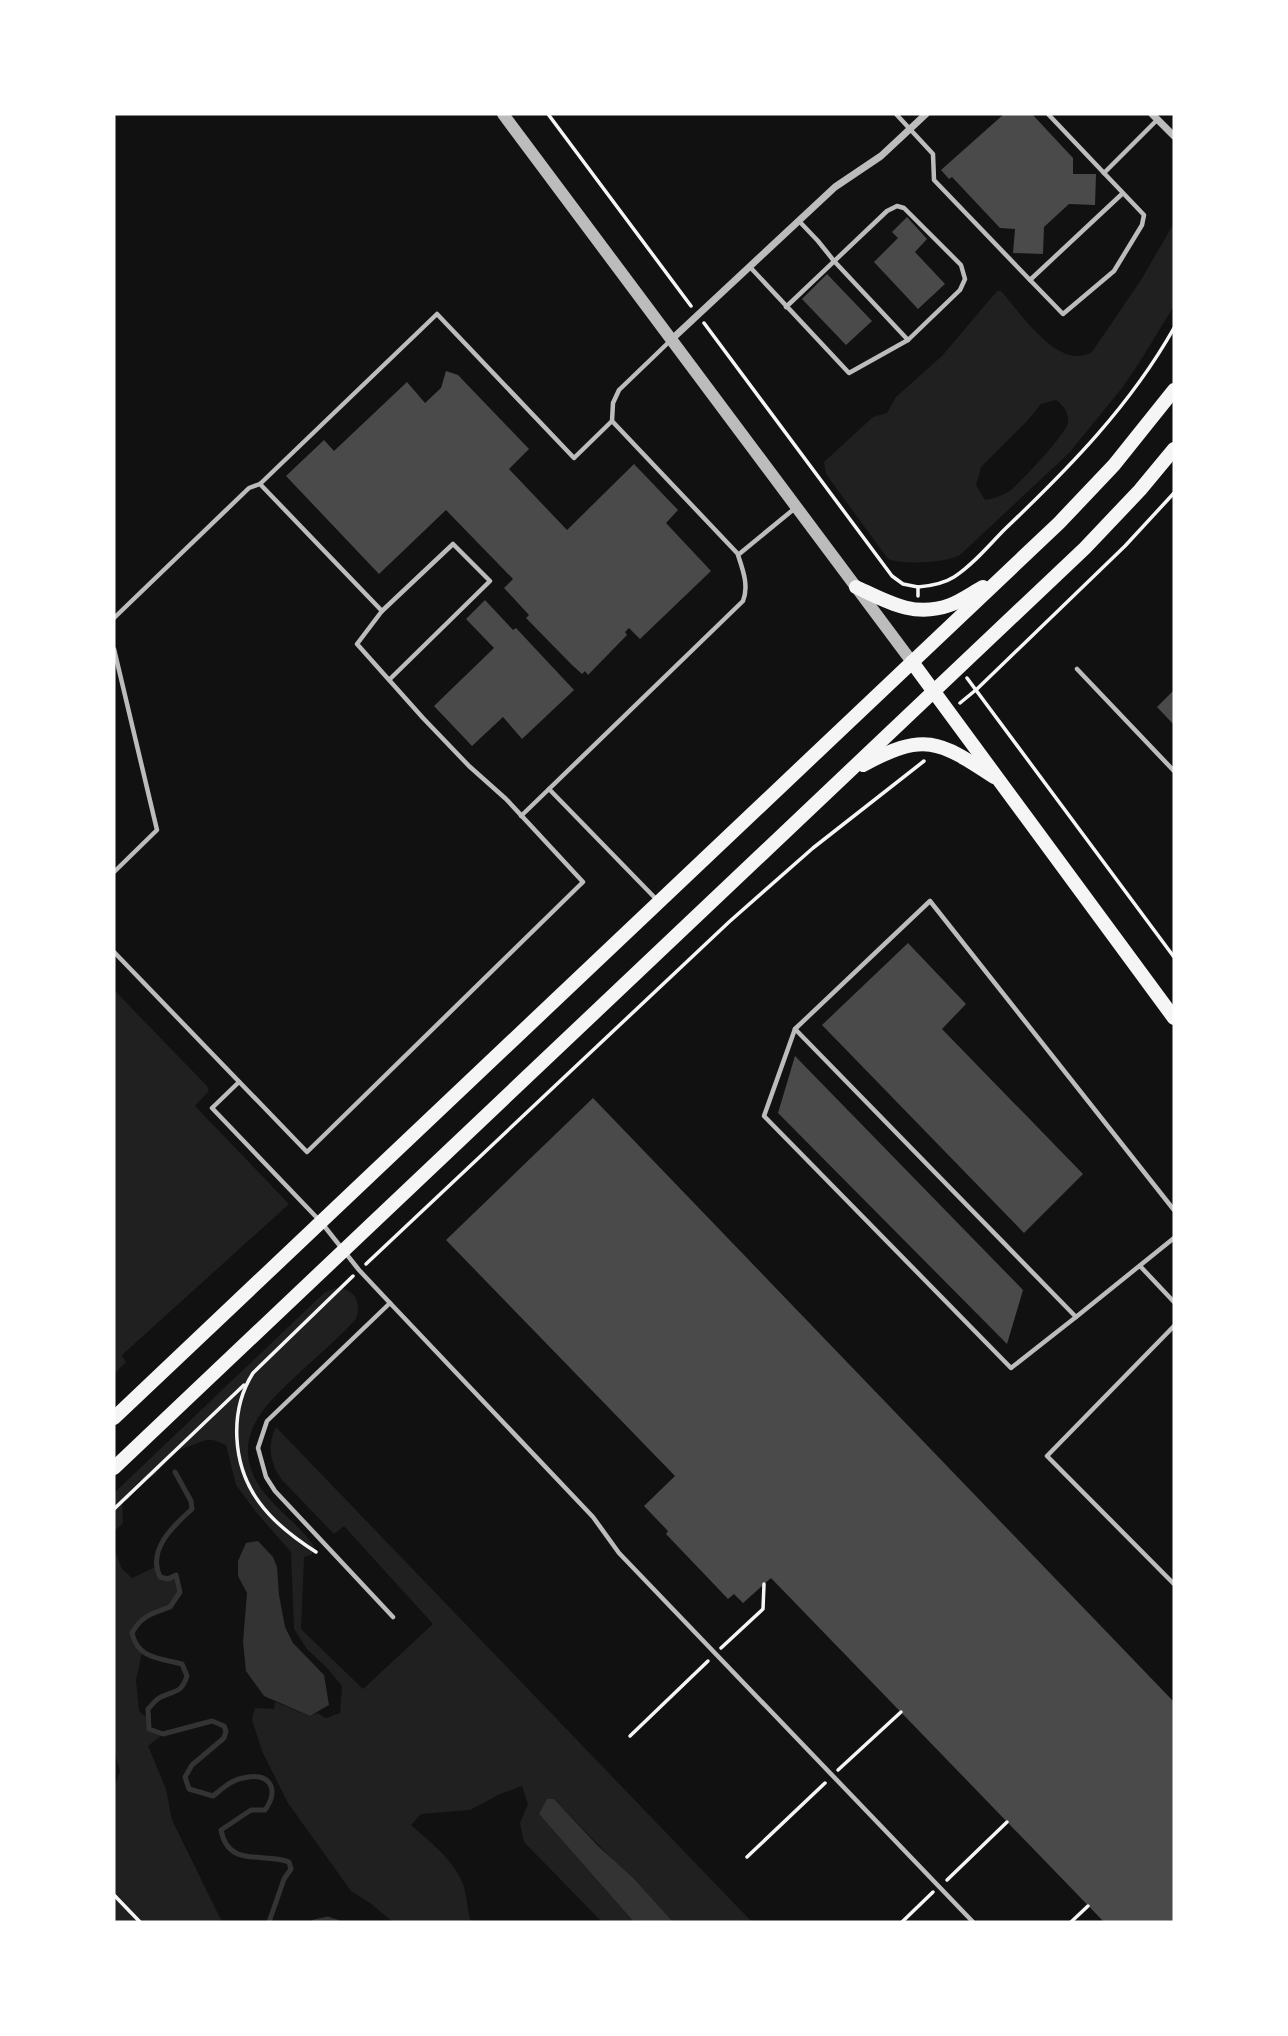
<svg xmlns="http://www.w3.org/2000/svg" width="1288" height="2036" font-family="'Source Sans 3',sans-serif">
	<rect width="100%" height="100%" fill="#111"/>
	<!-- green -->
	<g fill="#202020" fill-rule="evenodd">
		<path d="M1174 223V306L1139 363 1122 388 1069 453 960 555C945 563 904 565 888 559L826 474 824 462 873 417 887 413 896 397 942 356 997 291H1001C1021 313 1058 372 1092 352L1141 280ZM1056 400C1064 406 1069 413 1068 423 1066 434 1021 482 1011 490 1003 495 994 499 985 500L976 485 981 467 1027 421 1041 404Z"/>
		<polygon points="114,990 207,1086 209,1091 195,1106 289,1204 122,1355 126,1362 114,1374"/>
		<path d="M337 1288C355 1289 362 1302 356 1319 338 1339 317 1356 298 1374 266 1404 230 1436 258 1484 273 1508 300 1524 315 1548L311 1555 304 1557 301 1629 363 1689 433 1624 344 1526 334 1534 282 1480C270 1464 267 1445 276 1427L752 1922H673L554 1799 539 1814 634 1922H602L524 1842 520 1823 528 1804 522 1786 500 1794 470 1810 421 1814 411 1825C430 1842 453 1859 463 1884 467 1896 467 1910 471 1922H393L370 1903 351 1891 288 1803 262 1751 252 1720 255 1708 274 1709 275 1702 310 1716 317 1713 326 1718 340 1713 342 1686 328 1669 307 1649 294 1629 291 1552 256 1512 236 1485 226 1445 213 1440H206L179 1450 171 1455 155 1475 139 1481 122 1501 123 1523 114 1532V1493L325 1292Z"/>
		<path d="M114 1549 122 1569 132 1578 155 1567 160 1577 168 1579 176 1575C182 1588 177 1596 170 1607 153 1613 141 1616 132 1633L135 1645 142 1653 136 1680 139 1711 147 1718 149 1729 163 1734 148 1746 166 1789 172 1820 222 1922H114V1788L120 1771 114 1751Z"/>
	</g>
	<!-- water -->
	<g fill="#333">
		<polygon points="258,1541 273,1557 277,1567 279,1595 285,1627 293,1643 324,1675 329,1705 310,1716 264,1696 246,1671 243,1642 247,1593 238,1576 238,1561 246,1543"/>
		<polygon points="547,1799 554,1799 598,1846 633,1878 673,1922 634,1922 539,1814"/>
	</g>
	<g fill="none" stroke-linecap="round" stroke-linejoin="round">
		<!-- stream -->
		<g stroke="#333" stroke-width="5">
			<path d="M175 1472 191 1501 192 1509C173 1526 147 1550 160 1577L168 1579 176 1575 180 1592 170 1607C153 1613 141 1616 132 1633 138 1659 159 1658 182 1664L187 1676C181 1694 175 1690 161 1697 156 1699 152 1705 148 1709L149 1729 163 1734 212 1721 224 1726 226 1731 224 1738 192 1765 185 1777 189 1789 213 1796C222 1789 231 1780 243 1778 268 1771 281 1788 265 1810H251L221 1830C228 1868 263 1852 289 1862L291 1869 284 1879 269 1922"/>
			<polyline points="314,1922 328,1919 337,1922"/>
		</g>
	</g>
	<!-- building -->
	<g fill="#4a4a4a">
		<polygon points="1004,114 1032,114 1073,158 1073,174 1096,174 1095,205 1069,204 1044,227 1043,254 1013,253 1015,229 1000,228 952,177 949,179 941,170"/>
		<polygon points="907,217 927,239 915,252 945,284 918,309 874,262 898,238 892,232"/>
		<polygon points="827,274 872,321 846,345 802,299"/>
		<polygon points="446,371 458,375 529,449 509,469 567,530 634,464 678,510 666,523 711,571 640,639 629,628 625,632 627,635 588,675 585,671 582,674 572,665 526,618 529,615 504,588 513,579 446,510 379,574 286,476 324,440 334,451 407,382 425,403 441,388"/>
		<polygon points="485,600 513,630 516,628 574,690 522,739 503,717 472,746 434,706 494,648 466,619"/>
		<polygon points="1174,690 1174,725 1157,707"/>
		<polygon points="908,943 966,1004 942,1029 1083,1174 1024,1233 822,1025"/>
		<polygon points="795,1056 1023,1290 1007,1344 778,1113"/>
		<polygon points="593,1098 1174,1702 1174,1922 1104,1922 771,1578 743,1603 734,1594 728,1599 666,1534 668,1531 644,1506 675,1476 446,1240"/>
	</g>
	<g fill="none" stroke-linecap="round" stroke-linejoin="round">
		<!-- path -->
		<g stroke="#f5f5f5" stroke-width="3.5">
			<polyline points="548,114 691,306"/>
			<polyline points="704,323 892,576 903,584 918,587 918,596"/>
			<path d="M918 587C930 586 943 584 954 577 973 565 989 545 1005 529 1069 468 1130 406 1174 328"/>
			<polyline points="967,678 1174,957"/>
			<polyline points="960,703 977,689 1125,546 1174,493"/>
			<polyline points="366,1264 729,922 813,848 924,761"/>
			<polyline points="114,1509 244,1385"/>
			<path d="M316 1552C294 1538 274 1523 259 1502 232 1465 229 1411 253 1373L353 1276"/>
			<polyline points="721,1648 763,1609 764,1584"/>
			<polyline points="630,1736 708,1661"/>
			<polyline points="838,1770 901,1712"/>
			<polyline points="747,1857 825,1783"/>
			<polyline points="947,1880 1007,1822"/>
			<polyline points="114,1895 140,1922"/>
			<polyline points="902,1922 933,1892"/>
			<polyline points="1071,1922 1088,1906"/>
		</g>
		<!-- service -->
		<g stroke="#bcbcbc" stroke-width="4.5">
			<polyline points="896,114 933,154 934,180 1030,280"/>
			<polyline points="1048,114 1104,173"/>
			<polyline points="1123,193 1030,280 1063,314 1114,271 1142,225 1144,215 1104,173 1157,120"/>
			<polyline points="750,267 849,373 908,340 834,261 818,241 799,221"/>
			<polyline points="786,307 887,211 897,206 904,208 961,265 965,279 960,290 908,340"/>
			<polyline points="671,340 619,390 613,403 612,421 738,554"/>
			<polyline points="260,484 382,611 453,544 490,581 390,679"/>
			<polyline points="114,618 249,488 260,484 437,314 574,458 612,421"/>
			<polyline points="114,649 157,830 114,872"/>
			<polyline points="1077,669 1174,771"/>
			<polyline points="521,816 549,789"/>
			<path d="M658 901 549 789 743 601C749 586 743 570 738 555L794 509"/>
			<polyline points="114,952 307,1152 583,882 506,799 469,766 423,718 357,644 382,611"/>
			<polyline points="795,1029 764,1116 1011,1368 1076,1317"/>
			<polyline points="239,1082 212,1108 321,1222 359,1270 390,1303 267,1421 258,1448 266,1477 275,1491 393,1617"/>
			<polyline points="1174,1210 930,901 795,1029 1076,1317 1174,1238"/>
			<polyline points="1140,1266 1174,1302"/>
			<polyline points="390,1303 593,1517 619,1553 973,1922"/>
			<polyline points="1174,1326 1047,1456 1174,1584"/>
		</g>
		<!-- minor -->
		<g stroke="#bcbcbc" stroke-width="7">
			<polyline points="1152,114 1174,136"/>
			<polyline points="672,339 835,187 881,156 926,114"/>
		</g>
		<!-- tertiary -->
		<polyline stroke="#bcbcbc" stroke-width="12" points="503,114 912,662"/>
		<!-- primary -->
		<g stroke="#f5f5f5" stroke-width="14">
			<path d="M856 587C888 602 914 618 950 605 961 601 972 593 983 587"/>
			<polyline points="912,662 1174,1018"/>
			<path d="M863 765C924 732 938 740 994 777"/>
			<polyline points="114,1418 1059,523 1114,465 1174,390"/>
			<polyline points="114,1468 1085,548 1140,490 1174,449"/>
		</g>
	</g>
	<!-- border -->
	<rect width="1288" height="2036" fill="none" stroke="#ffffff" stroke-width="231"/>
</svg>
